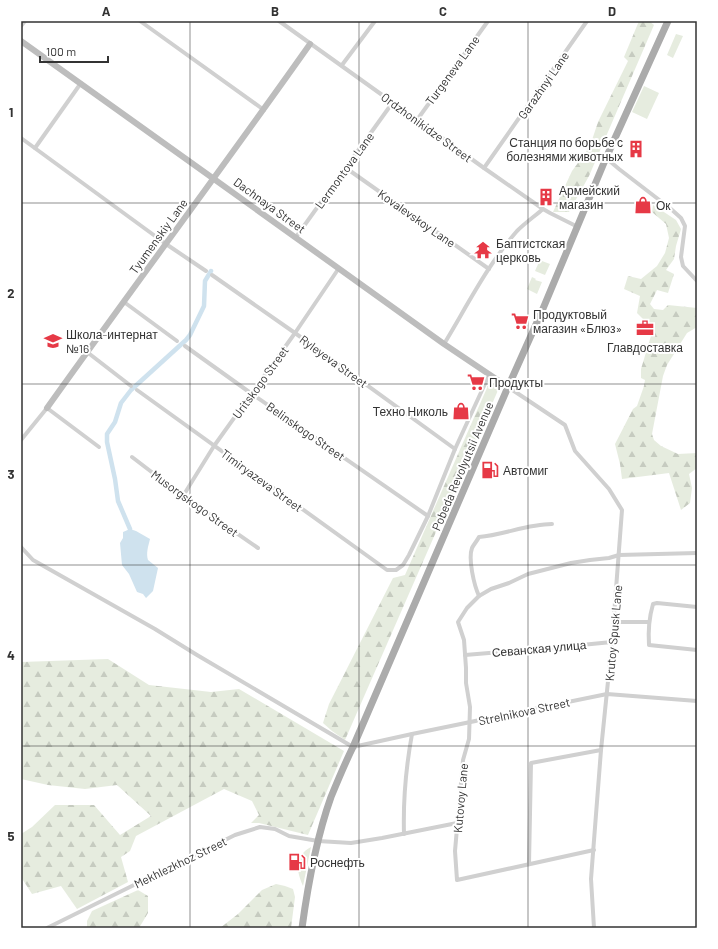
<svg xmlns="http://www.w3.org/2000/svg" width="718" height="949" font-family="Barlow,sans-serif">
	<defs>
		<pattern id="forest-firs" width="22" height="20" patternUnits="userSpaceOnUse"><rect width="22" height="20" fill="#e6ecdf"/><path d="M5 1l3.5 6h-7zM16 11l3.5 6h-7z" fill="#c6cbc0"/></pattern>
	</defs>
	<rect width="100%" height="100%" fill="#fff"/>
	<!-- grass -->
	<g fill="#e6ecdf">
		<polygon points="676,34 683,36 673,58 667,55"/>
		<polygon points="644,86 659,93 647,119 632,112"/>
		<polygon points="542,261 550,264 545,275 535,271 539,262"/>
		<polygon points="532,277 536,279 535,280 542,282 537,294 527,289"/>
		<path d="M311 847 303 886C299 877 295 865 301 856 303 852 307 849 311 847Z"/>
	</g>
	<!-- forest -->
	<g fill="url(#forest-firs)">
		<polygon points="639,21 649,21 654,25 589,176 569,212 553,212 572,171 586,152 591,143 598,122 628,61 624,57"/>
		<polygon points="653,205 667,214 676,220 681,229 676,246 674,259 666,270 674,274 668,293 657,290 650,304 654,309 663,310 668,305 697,308 697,327 687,333 667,365 663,376 652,434 654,440 661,446 678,454 697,453 697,468 689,474 692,488 690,503 681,510 669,473 622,479 620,464 615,444 633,409 637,406 644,386 645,380 641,378 641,369 653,329 637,313 640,296 624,289 628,276 641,279 657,266 665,253 669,238 666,224 652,212"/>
		<polygon points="490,381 499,388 345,740 332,731 323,723 329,704 393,578 405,575"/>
		<polygon points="108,659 149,685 211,692 239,689 344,751 308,835 259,823 251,823 259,815 252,801 224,789 136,836 130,851 121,857 128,882 77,909 61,886 32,894 21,877 21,834 32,827 55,805 94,805 120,835 151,816 117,785 85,789 48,785 21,779 21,662"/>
		<polygon points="276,884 285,886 293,889 295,897 291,928 220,928 238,914 262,890"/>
		<polygon points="138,890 148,896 148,913 139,928 87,928 87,921 92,911"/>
	</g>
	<!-- water -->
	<path fill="#cfe2ee" d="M130 529 136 531 150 539C148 547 146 553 148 560L158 568 153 591 146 598 143 594 137 592 129 574 122 565 120 543 123 538V532Z"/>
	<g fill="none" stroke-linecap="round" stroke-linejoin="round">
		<!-- canal -->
		<polyline stroke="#cfe2ee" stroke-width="4.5" points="130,529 118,501 115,479 107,442 107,434 115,422 121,403 131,390 186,340 190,335 204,306 205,281 211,271"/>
		<!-- street -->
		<g stroke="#d0d0d0" stroke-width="4">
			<polyline points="140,21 264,110"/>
			<polyline points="279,21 484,168 543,209 550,213 578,227"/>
			<polyline points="21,26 25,21"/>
			<polyline points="342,65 375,21"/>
			<polyline points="417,120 488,21"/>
			<polyline points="21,138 166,244 206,271"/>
			<polyline points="35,148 81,83"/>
			<polyline points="606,158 619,169 671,209 681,218 685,226 681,257 683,266 697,281"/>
			<polyline points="346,168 489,269"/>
			<polyline points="484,168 587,21"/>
			<polyline points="296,237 393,102"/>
			<polyline points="212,275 295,333 455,449"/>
			<polyline points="124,302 177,341"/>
			<path d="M444 344C467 306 488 264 517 231 525 223 535 216 543 209"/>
			<polyline points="185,346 252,394 428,516"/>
			<polyline points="87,352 131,386"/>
			<polyline points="508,387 565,425 575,451 609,489 622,510 612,642 601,750 591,879 594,928"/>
			<polyline points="137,390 387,570 396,570 403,565 409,555 428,516 455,449 489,375"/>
			<polyline points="21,440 47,408 99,447"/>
			<polyline points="132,457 183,496 258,548"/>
			<polyline points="183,496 214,446 295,333 339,268"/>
			<polyline points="21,547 33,560 155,629 197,655 353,747 412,734 607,694 697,701"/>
			<path d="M479 596C474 585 468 559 472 548 474 544 477 541 479 537 504 535 527 524 552 524"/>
			<path d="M697 607 657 603 653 604C649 618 648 631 649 645L697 650"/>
			<polyline points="613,622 649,622"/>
			<polyline points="465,655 571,646 612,642"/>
			<path d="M404 834C403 800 406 767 412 734"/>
			<polyline points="594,850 457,880 455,851 463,760 469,739 470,707 466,683 466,668 464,640 458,622 467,608 479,596 491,589 509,583 528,574 571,563 590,560 609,558 619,555 697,553"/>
			<polyline points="529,864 531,763 601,750"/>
			<polyline points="47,928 235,835 260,827 275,829 289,836 318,841 351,843 382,838 457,823"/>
		</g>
		<!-- secondary -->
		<g stroke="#bdbdbd" stroke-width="6">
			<polyline points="21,41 214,179 444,344 508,387"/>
			<path d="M47 408C134 286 224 166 310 44"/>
		</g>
		<!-- primary -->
		<path stroke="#ababab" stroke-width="7" d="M302 928C308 884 316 839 331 797 338 780 345 763 353 747L508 387 542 311 606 158 668 21"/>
	</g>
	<!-- grid -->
	<path fill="none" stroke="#333" stroke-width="1" stroke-opacity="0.55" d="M190 21V928M359 21V928M528 21V928M21 203H697M21 384H697M21 565H697M21 746H697"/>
	<!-- icons -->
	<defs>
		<g id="building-bare" transform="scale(1.38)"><path d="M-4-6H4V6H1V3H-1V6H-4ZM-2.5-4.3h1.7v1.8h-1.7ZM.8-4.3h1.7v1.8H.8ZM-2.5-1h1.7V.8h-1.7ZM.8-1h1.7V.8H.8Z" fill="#e63946" stroke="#fff" stroke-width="2.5" paint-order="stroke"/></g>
		<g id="shop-bare" transform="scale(1.38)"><path d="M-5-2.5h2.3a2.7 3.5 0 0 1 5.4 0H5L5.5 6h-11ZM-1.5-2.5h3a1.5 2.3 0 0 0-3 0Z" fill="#e63946" stroke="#fff" stroke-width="2.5" paint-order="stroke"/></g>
		<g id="temple-bare" transform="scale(1.38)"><path d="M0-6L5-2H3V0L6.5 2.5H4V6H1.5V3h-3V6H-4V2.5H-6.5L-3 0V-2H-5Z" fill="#e63946" stroke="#fff" stroke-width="2.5" paint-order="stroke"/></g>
		<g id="supermarket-bare" transform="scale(1.38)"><path d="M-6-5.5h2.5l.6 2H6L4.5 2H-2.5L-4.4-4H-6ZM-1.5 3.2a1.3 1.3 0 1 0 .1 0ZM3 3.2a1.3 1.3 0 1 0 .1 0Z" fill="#e63946" stroke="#fff" stroke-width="2.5" paint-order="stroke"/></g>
		<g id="office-bare" transform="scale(1.38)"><path d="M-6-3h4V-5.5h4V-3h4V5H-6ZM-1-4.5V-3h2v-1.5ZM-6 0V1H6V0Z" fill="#e63946" stroke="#fff" stroke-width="2.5" paint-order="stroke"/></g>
		<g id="school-bare" transform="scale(1.38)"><path d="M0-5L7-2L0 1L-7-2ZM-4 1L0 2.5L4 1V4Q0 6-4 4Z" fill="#e63946" stroke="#fff" stroke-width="2.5" paint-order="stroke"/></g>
		<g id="fuel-bare" transform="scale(1.38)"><path d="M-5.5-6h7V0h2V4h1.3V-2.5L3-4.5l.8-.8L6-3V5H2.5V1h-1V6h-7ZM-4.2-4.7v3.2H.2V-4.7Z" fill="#e63946" stroke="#fff" stroke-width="2.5" paint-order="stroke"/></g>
	</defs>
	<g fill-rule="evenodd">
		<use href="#building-bare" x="636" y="149"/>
		<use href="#building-bare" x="546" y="197"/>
		<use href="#shop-bare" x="643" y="205"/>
		<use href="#temple-bare" x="483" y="250"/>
		<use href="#supermarket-bare" x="520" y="321"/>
		<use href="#office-bare" x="645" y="328"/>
		<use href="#school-bare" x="53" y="341"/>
		<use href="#supermarket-bare" x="476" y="382"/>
		<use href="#shop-bare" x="461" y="411"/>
		<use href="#fuel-bare" x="490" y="470"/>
		<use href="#fuel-bare" x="297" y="862"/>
	</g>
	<g text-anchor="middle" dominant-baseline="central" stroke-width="4" stroke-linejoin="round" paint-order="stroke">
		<!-- street labels -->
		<g font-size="12" fill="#333" stroke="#fff">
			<text transform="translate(452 70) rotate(-54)">Turgeneva Lane</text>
			<text transform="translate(543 85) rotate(-55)">Garazhnyi Lane</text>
			<text transform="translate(427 127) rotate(36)">Ordzhonikidze Street</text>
			<text transform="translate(344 170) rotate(-54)">Lermontova Lane</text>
			<text transform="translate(270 205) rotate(36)">Dachnaya Street</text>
			<text transform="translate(417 218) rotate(35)">Kovalevskoy Lane</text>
			<text transform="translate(158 236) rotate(-54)">Tyumenskiy Lane</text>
			<text transform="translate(334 361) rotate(36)">Ryleyeva Street</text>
			<text transform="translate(260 382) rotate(-54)">Uritskogo Street</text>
			<text transform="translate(306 431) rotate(35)">Belinskogo Street</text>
			<text transform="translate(462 466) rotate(-67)">Pobeda Revolyutsii Avenue</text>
			<text transform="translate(262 480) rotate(36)">Timiryazeva Street</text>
			<text transform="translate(195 503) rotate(36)">Musorgskogo Street</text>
			<text transform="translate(613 633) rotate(-85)">Krutoy Spusk Lane</text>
			<text transform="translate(539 648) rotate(-5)">Севанская улица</text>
			<text transform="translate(524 711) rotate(-12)">Strelnikova Street</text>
			<text transform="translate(460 798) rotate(-85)">Kutovoy Lane</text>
			<text transform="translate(180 862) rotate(-26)">Mekhlezkhoz Street</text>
		</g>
		<!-- poi labels -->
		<g font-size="12" fill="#333" stroke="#fff" text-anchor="start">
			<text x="623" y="142" text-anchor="end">Станция по борьбе с<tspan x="623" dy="14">болезнями животных</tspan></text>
			<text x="559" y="190">Армейский<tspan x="559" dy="14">магазин</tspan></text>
			<text x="656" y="205">Ок</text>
			<text x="496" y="243">Баптистская<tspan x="496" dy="14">церковь</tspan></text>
			<text x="533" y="314">Продуктовый<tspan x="533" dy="14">магазин «Блюз»</tspan></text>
			<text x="66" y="334">Школа-интернат<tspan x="66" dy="14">№16</tspan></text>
			<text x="645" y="347" text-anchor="middle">Главдоставка</text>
			<text x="489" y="382">Продукты</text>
			<text x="448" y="411" text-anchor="end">Техно Николь</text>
			<text x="503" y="470">Автомиг</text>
			<text x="310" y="862">Роснефть</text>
		</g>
	</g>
	<!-- border -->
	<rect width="718" height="949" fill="none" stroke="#ffffff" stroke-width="44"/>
	<!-- scale -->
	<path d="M40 56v6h68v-6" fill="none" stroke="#333333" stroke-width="2"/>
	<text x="46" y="56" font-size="12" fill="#333333" stroke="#ffffff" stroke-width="3" paint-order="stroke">100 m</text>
	<rect x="22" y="22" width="674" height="905" fill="none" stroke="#333" stroke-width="1.5"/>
	<g font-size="13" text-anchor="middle" font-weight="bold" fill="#333">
		<text x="106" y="16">A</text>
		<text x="275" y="16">B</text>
		<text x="443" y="16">C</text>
		<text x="612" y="16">D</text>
		<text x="11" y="117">1</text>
		<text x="11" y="298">2</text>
		<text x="11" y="479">3</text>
		<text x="11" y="660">4</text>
		<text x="11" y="841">5</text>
	</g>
</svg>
